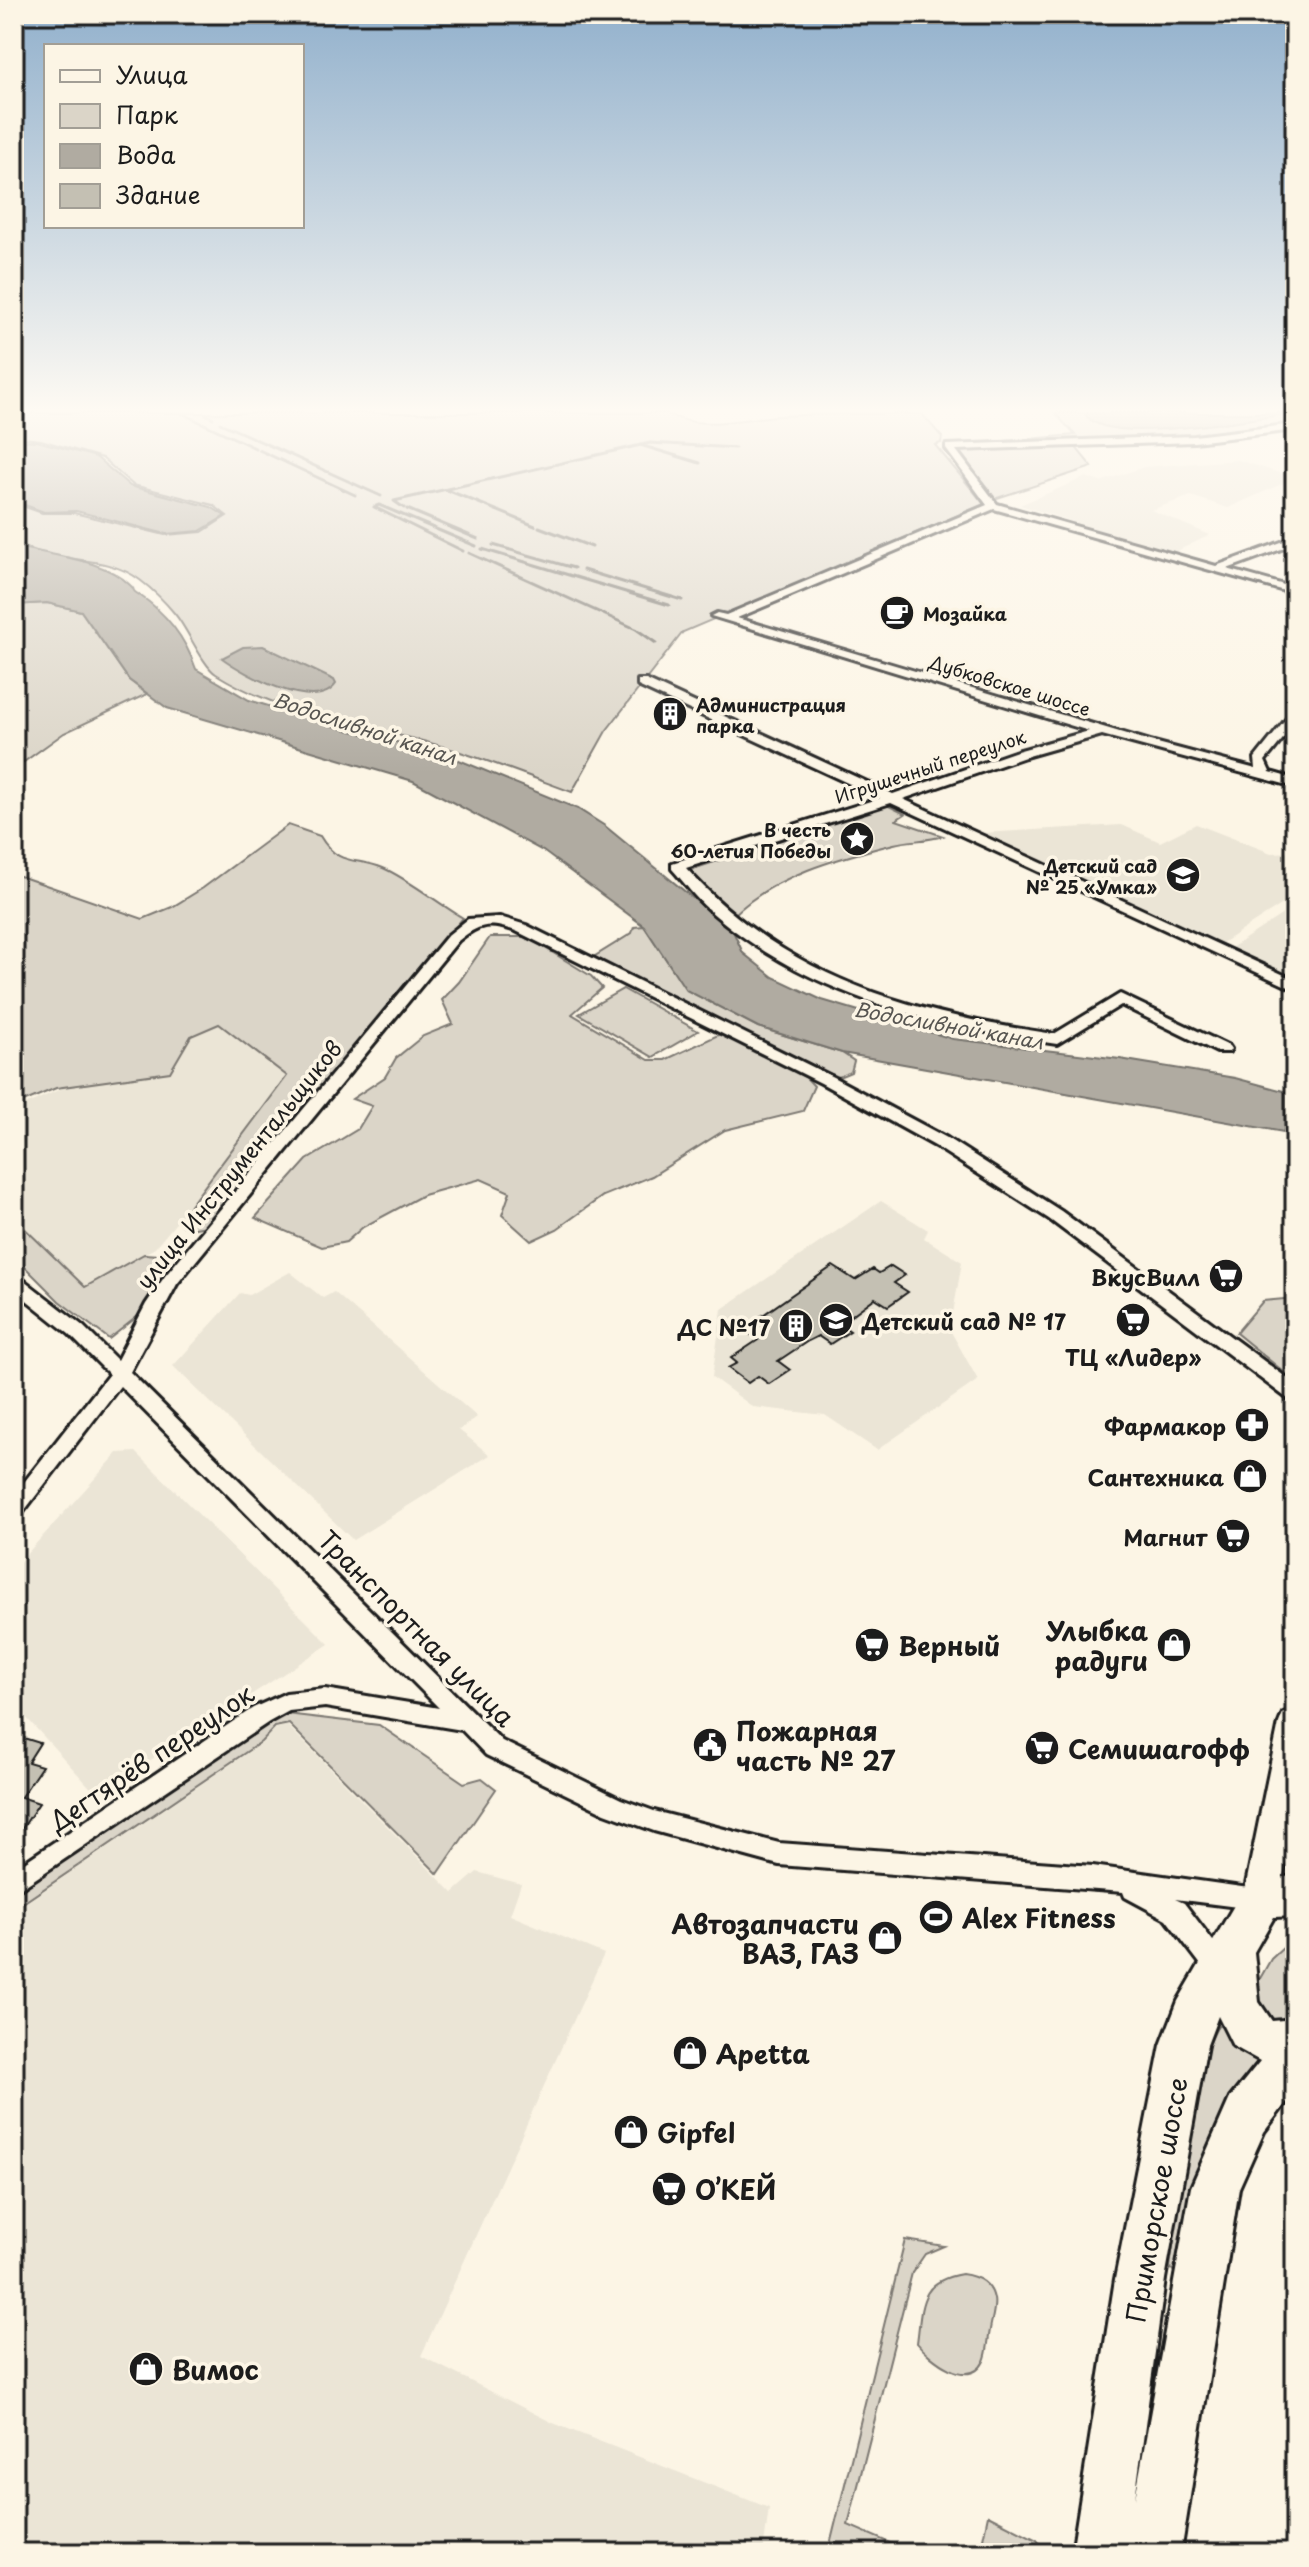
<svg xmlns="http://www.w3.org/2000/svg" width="1309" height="2567" font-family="'Playpen Sans',sans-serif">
	<rect width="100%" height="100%" fill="#fcf5e5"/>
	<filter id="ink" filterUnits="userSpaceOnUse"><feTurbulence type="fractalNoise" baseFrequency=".0125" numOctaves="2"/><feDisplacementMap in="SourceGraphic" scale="16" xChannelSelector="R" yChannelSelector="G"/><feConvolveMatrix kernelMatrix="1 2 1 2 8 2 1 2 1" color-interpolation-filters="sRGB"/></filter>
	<g filter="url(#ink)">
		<!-- built -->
		<g fill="#ebe5d6">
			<polygon points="1238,460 1295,478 1228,508 1191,496 1151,510 1210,535 1173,553 1020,505 1086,477 1100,482 1144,467"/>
			<polygon points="1196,824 1271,853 1295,852 1295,896 1222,943 981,833 1122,825 1160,842"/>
			<polygon points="1295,906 1295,978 1231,948"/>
			<polygon points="224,1015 301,1073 155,1248 85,1287 14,1218 14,1110"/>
			<polygon points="881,1201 928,1230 924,1238 962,1262 950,1330 978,1380 877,1450 825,1415 753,1407 712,1377 722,1309"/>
			<polygon points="290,1272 323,1298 334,1292 477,1417 459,1430 490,1455 353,1540 173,1366 240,1293 249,1295"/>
			<polygon points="136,1452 329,1644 97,1795 14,1704 14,1568 118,1453"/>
			<polygon points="287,1725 453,1893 477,1872 521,1884 510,1915 604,1954 421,2356 553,2423 769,2508 763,2553 14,2553 14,1911 262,1743 275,1729"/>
		</g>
		<!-- green -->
		<g fill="#dbd5c8" stroke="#7c7872" stroke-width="2">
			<path d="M14 413H666C700 432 742 418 778 416 825 413 874 414 922 414L942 437 941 443 935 445 984 504 683 632 606 731 572 792C520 773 465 751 411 738 344 723 275 711 216 674 203 666 187 628 175 614 166 603 152 589 140 580 104 552 51 566 14 540V503L42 513H74L165 535 202 532 227 516 213 505 133 485 102 458 41 440 14 437Z"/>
			<polygon points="1055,413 1295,413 1295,425 1199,437 955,445 1075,435"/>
			<polygon points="1074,445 1092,467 994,499 958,449"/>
			<polygon points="47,603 81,611 129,680 147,694 64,733 14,769 14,605"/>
			<path d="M887 805 905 814 896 820 943 836C928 841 910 840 894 844 839 858 773 875 732 917L701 891 690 870Z"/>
			<path d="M288 825 320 836C338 867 357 857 383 868 405 877 441 905 463 918L207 1226 189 1229 182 1225 186 1211 287 1076 219 1024 191 1036 170 1072 56 1088 14 1106V874L143 919 172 907 203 888Z"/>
			<polygon points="644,926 687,990 758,1027 842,1053 854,1061 851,1072 839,1077 775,1053 592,958 632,933 634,927"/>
			<polygon points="490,937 527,937 591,976 602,988 572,1014 649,1060 665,1060 720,1034 800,1071 814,1086 803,1111 725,1130 652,1176 603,1196 557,1229 531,1241 502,1215 510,1192 481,1179 423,1195 363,1227 346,1242 322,1247 255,1218 307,1160 358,1129 372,1106 352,1099 385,1077 396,1058 423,1036 453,1024 442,1000 459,982"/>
			<polygon points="623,989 698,1031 653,1057 579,1014"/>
			<polygon points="14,1218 85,1287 144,1254 159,1255 169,1267 138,1316 109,1339 59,1301 14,1256"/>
			<polygon points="1295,1298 1295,1381 1236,1333 1263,1301"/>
			<polygon points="278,1713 379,1725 464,1783 482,1778 496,1789 438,1874 289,1724 275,1727 261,1742 14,1909 14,1884"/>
			<polygon points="1295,1937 1295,2009 1275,2025 1249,1998 1271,1959"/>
			<path d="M1219 2025 1260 2058C1232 2095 1209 2132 1196 2177 1188 2201 1187 2256 1174 2272L1170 2267C1177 2219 1194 2057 1219 2025Z"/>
			<polygon points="905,2240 944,2246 925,2254 912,2273 848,2525 913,2553 828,2553"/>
			<path d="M962 2274C977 2276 991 2282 994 2299 996 2308 991 2321 990 2330 988 2339 988 2353 984 2361 969 2391 929 2358 917 2343 922 2305 919 2281 962 2274Z"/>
			<polygon points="988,2515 1037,2540 1047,2553 980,2553"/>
		</g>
		<!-- water -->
		<g fill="#b0aba1" stroke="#75726c" stroke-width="2">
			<path d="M1085 413H1295V414C1257 415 1101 450 1085 413Z"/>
			<polygon points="14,440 37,441 96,457 130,486 211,507 225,516 200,531 166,534 76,511 44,512 14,501"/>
			<path d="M14 546C49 556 103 558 130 585 137 591 130 589 138 594 165 612 185 637 196 669L249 700 343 729 442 753 578 809 605 826 733 931 743 953 773 977 822 1000 953 1039 1120 1059 1235 1078 1295 1094V1134L842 1053 758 1027 686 990 644 926 543 851 413 781 167 708 129 680 81 611 47 603 14 605Z"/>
			<path d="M263 646 334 680 336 684C316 714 244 674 222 658L243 647Z"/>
		</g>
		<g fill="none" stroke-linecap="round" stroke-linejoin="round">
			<!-- stream -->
			<g stroke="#75726c" stroke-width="3">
				<polyline points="181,413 255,448"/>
				<polyline points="204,413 213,418"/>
				<polyline points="220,423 381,496"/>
				<polyline points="640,445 700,463"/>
				<polyline points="259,450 355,495"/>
				<polyline points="447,490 535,526"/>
				<polyline points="404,508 394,501 650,443 735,448"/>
				<polyline points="407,509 478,539"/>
				<polyline points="539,527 592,547"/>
				<polyline points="493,545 574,568"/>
				<polyline points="482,549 669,605"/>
				<polyline points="463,551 374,507 379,505 476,546"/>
				<polyline points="469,553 636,629 656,643"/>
				<polyline points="583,570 682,600"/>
			</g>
		</g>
		<!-- building -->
		<g fill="#c4c0b3" stroke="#1c1c1c" stroke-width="2">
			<polygon points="833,1266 855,1280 873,1269 879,1273 891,1266 905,1275 894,1283 908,1292 888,1306 875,1298 840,1324 850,1331 830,1344 818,1336 808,1341 778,1361 790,1370 769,1384 758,1376 748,1383 728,1368 737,1363 731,1358 758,1340 743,1329"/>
			<polygon points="14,1735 40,1743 28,1762 42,1766 21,1797 39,1803 14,1841"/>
		</g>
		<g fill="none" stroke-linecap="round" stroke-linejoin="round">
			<!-- minor casing -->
			<g stroke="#1c1c1c" stroke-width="6">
				<g id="minor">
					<path d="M1295 424V430L1194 442 956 450 997 504 1216 566 1295 537V544L1227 569 1295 588V594L994 509 737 618 1150 741 1256 769 1255 758 1291 713 1295 712V724L1265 761 1270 772 1295 779V787L1102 735 1025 757 903 799 1295 980V990L891 803 686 868C784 978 912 1014 1054 1034L1120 994 1229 1046 1231 1049 1229 1052H1217L1121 1005 1057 1044C932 1026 806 995 709 910 695 898 684 882 672 869V863L880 798 638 686V680H646L893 794 1017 751 1089 731 711 616 717 613 726 615 987 505 946 449V445L1194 436Z"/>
					<path d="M500 917 526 925 833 1077 947 1138 1061 1211 1295 1384V1401L1288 1399 1049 1219 935 1146 821 1083 516 931C489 922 480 923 458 941L177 1284 130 1372 502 1741 621 1799 654 1811 779 1843 1093 1866 1270 1891 1273 1899 1270 1907 1261 1910 1175 1899 1184 1903 1229 1962 1233 1970 1229 1978 1220 1982 1211 1978 1166 1919 1125 1897 1123 1892 779 1865 654 1831 605 1813 486 1755 462 1730 325 1707 289 1711 269 1722 14 1893V1869L253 1708 286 1693 325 1689 439 1708 120 1386 21 1515 14 1518V1495L109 1374 69 1334 14 1290V1275L20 1277 83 1326 117 1360 146 1304 165 1276 448 935 468 919Z"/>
				</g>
			</g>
			<!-- secondary casing -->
			<g stroke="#1c1c1c" stroke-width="6">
				<polygon id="secondary" points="1295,1709 1295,1811 1279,1899 1273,1910 1261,1915 1249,1910 1243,1899 1279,1723 1283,1713"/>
			</g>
			<!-- trunk casing -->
			<g stroke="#1c1c1c" stroke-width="6">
				<path id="trunk" d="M1295 1876V1916L1274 1917 1254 1952 1259 2002 1272 2021 1295 2019V2091L1264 2132 1239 2188 1181 2553H1072L1115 2279 1161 2045 1178 2001 1246 1885 1261 1879ZM1218 2016 1233 2046 1260 2061 1230 2098 1191 2187 1135 2499 1165 2279 1207 2045Z"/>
			</g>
			<!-- minor -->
			<use href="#minor" fill="#fcf5e5" fill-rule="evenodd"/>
			<!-- secondary -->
			<use href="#secondary" fill="#fcf5e5" fill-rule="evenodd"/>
			<!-- trunk -->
			<use href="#trunk" fill="#fcf5e5" fill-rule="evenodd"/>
		</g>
	</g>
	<!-- sky -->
	<linearGradient id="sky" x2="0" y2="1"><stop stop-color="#91b0cc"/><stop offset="0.53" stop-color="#fefaf3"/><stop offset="1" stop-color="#fefaf3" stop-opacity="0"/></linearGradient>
	<rect width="1309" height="773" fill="url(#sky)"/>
	<!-- icons -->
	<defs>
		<g id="cafe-disc" transform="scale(1.8)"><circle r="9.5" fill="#1c1c1c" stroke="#fcf5e5"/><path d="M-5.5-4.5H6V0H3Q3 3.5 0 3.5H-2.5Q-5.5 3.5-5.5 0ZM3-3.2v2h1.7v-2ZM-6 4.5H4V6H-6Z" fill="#fff"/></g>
		<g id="building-disc" transform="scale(1.8)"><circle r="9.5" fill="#1c1c1c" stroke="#fcf5e5"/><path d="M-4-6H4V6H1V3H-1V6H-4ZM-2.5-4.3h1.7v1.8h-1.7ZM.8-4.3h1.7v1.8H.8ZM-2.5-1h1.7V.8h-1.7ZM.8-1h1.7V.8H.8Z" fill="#fff"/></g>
		<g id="sight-disc" transform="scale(1.8)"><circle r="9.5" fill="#1c1c1c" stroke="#fcf5e5"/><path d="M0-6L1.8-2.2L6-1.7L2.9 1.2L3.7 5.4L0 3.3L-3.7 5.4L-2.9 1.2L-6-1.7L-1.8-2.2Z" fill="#fff"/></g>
		<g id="school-disc" transform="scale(1.8)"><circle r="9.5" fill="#1c1c1c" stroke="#fcf5e5"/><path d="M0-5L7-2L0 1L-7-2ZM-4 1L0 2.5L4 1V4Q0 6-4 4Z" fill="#fff"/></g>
		<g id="supermarket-disc" transform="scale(1.8)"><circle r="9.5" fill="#1c1c1c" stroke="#fcf5e5"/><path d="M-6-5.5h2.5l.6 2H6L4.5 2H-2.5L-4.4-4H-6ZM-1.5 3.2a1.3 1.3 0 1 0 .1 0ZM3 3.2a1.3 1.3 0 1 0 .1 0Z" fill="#fff"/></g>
		<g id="pharmacy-disc" transform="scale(1.8)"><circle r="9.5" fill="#1c1c1c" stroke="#fcf5e5"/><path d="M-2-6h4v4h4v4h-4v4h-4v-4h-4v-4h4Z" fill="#fff"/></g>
		<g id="shop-disc" transform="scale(1.8)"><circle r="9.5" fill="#1c1c1c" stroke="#fcf5e5"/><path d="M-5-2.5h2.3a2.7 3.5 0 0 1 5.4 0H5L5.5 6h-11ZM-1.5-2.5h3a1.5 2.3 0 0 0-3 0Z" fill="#fff"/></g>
		<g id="civic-disc" transform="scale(1.8)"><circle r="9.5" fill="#1c1c1c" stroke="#fcf5e5"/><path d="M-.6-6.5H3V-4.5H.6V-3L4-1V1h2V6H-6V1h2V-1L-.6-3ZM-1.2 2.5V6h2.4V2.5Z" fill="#fff"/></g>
		<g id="stadium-disc" transform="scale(1.8)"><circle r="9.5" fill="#1c1c1c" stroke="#fcf5e5"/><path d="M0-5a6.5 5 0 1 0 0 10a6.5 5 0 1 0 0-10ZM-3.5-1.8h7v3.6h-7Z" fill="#fff"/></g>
	</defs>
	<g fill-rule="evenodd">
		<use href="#cafe-disc" x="897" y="613"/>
		<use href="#building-disc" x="670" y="714"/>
		<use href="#sight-disc" x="857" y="839"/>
		<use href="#school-disc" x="1183" y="875"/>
		<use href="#supermarket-disc" x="1226" y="1276"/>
		<use href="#school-disc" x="836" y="1320"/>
		<use href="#supermarket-disc" x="1133" y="1320"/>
		<use href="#building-disc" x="796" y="1326"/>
		<use href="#pharmacy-disc" x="1252" y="1425"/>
		<use href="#shop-disc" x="1250" y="1476"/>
		<use href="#supermarket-disc" x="1233" y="1536"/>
		<use href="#supermarket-disc" x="872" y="1645"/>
		<use href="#shop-disc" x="1174" y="1645"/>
		<use href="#civic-disc" x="710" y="1745"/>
		<use href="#supermarket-disc" x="1042" y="1748"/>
		<use href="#stadium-disc" x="936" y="1917"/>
		<use href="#shop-disc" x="885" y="1938"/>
		<use href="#shop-disc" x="690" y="2053"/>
		<use href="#shop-disc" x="631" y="2132"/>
		<use href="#supermarket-disc" x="669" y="2189"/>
		<use href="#shop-disc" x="146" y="2369"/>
	</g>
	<g text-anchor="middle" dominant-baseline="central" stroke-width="7" stroke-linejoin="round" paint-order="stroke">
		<!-- far-poi labels -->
		<g font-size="18" font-weight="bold" fill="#1c1c1c" stroke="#fcf5e5" text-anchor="start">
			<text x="923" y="613">Мозайка</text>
			<text x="696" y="704">Администрация<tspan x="696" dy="21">парка</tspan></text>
			<text x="831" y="829" text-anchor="end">В честь<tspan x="831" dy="21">60-летия Победы</tspan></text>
			<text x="1157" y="865" text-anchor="end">Детский сад<tspan x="1157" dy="21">№ 25 «Умка»</tspan></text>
		</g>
		<!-- far-street labels -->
		<g font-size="18" fill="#1c1c1c" stroke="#fcf5e5">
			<text transform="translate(1010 685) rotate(17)">Дубковское шоссе</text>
			<text transform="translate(930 766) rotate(-18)">Игрушечный переулок</text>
		</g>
		<!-- far-water labels -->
		<g font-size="20" font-style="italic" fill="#575551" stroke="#fcf5e5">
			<text transform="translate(365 728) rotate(18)">Водосливной канал</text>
			<text transform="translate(949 1025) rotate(10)">Водосливной канал</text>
		</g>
		<!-- street labels -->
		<g font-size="22" fill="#1c1c1c" stroke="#fcf5e5">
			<text transform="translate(238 1164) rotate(-51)">улица Инструментальщиков</text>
		</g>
		<!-- poi labels -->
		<g font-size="22" font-weight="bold" fill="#1c1c1c" stroke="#fcf5e5" text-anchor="end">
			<text x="1200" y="1276">ВкусВилл</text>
			<text x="862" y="1320" text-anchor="start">Детский сад № 17</text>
			<text x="770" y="1326">ДС №17</text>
			<text x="1133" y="1356" text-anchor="middle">ТЦ «Лидер»</text>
			<text x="1226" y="1425">Фармакор</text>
			<text x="1224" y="1476">Сантехника</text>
			<text x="1207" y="1536">Магнит</text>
		</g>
		<!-- near-street labels -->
		<g font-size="26" fill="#1c1c1c" stroke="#fcf5e5">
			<text transform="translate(417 1628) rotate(45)">Транспортная улица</text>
			<text transform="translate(151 1757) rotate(-34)">Дегтярёв переулок</text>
			<text transform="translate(1156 2200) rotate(-80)">Приморское шоссе</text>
		</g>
		<!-- near-poi labels -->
		<g font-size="26" font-weight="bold" fill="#1c1c1c" stroke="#fcf5e5" text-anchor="start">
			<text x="1148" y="1630" text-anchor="end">Улыбка<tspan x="1148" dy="30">радуги</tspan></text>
			<text x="898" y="1645">Верный</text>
			<text x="736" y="1730">Пожарная<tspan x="736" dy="30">часть № 27</tspan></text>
			<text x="1068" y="1748">Семишагофф</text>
			<text x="962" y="1917">Alex Fitness</text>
			<text x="859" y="1923" text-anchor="end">Автозапчасти<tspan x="859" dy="30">ВАЗ, ГАЗ</tspan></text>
			<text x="716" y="2053">Apetta</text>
			<text x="657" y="2132">Gipfel</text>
			<text x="695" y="2189">О’КЕЙ</text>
			<text x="172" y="2369">Вимос</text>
		</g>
	</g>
	<!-- margin -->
	<rect width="1309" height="2567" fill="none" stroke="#fcf5e5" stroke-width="48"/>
	<rect x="24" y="24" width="1261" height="2519" fill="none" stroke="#1c1c1c" stroke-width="3" filter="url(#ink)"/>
	<!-- legend -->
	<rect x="44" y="44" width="260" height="184" fill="#fcf5e5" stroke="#a29e95" stroke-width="2"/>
	<rect x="60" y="70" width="40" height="12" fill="#fcf5e5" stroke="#a29e95" stroke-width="2"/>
	<text x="116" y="84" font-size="24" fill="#1c1c1c">Улица</text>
	<rect x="60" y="104" width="40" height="24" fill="#dbd5c8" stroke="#a29e95" stroke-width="2"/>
	<text x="116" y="124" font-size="24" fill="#1c1c1c">Парк</text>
	<rect x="60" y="144" width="40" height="24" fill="#b0aba1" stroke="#a29e95" stroke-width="2"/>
	<text x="116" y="164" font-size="24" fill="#1c1c1c">Вода</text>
	<rect x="60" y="184" width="40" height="24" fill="#c4c0b3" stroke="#a29e95" stroke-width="2"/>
	<text x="116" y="204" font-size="24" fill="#1c1c1c">Здание</text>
</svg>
